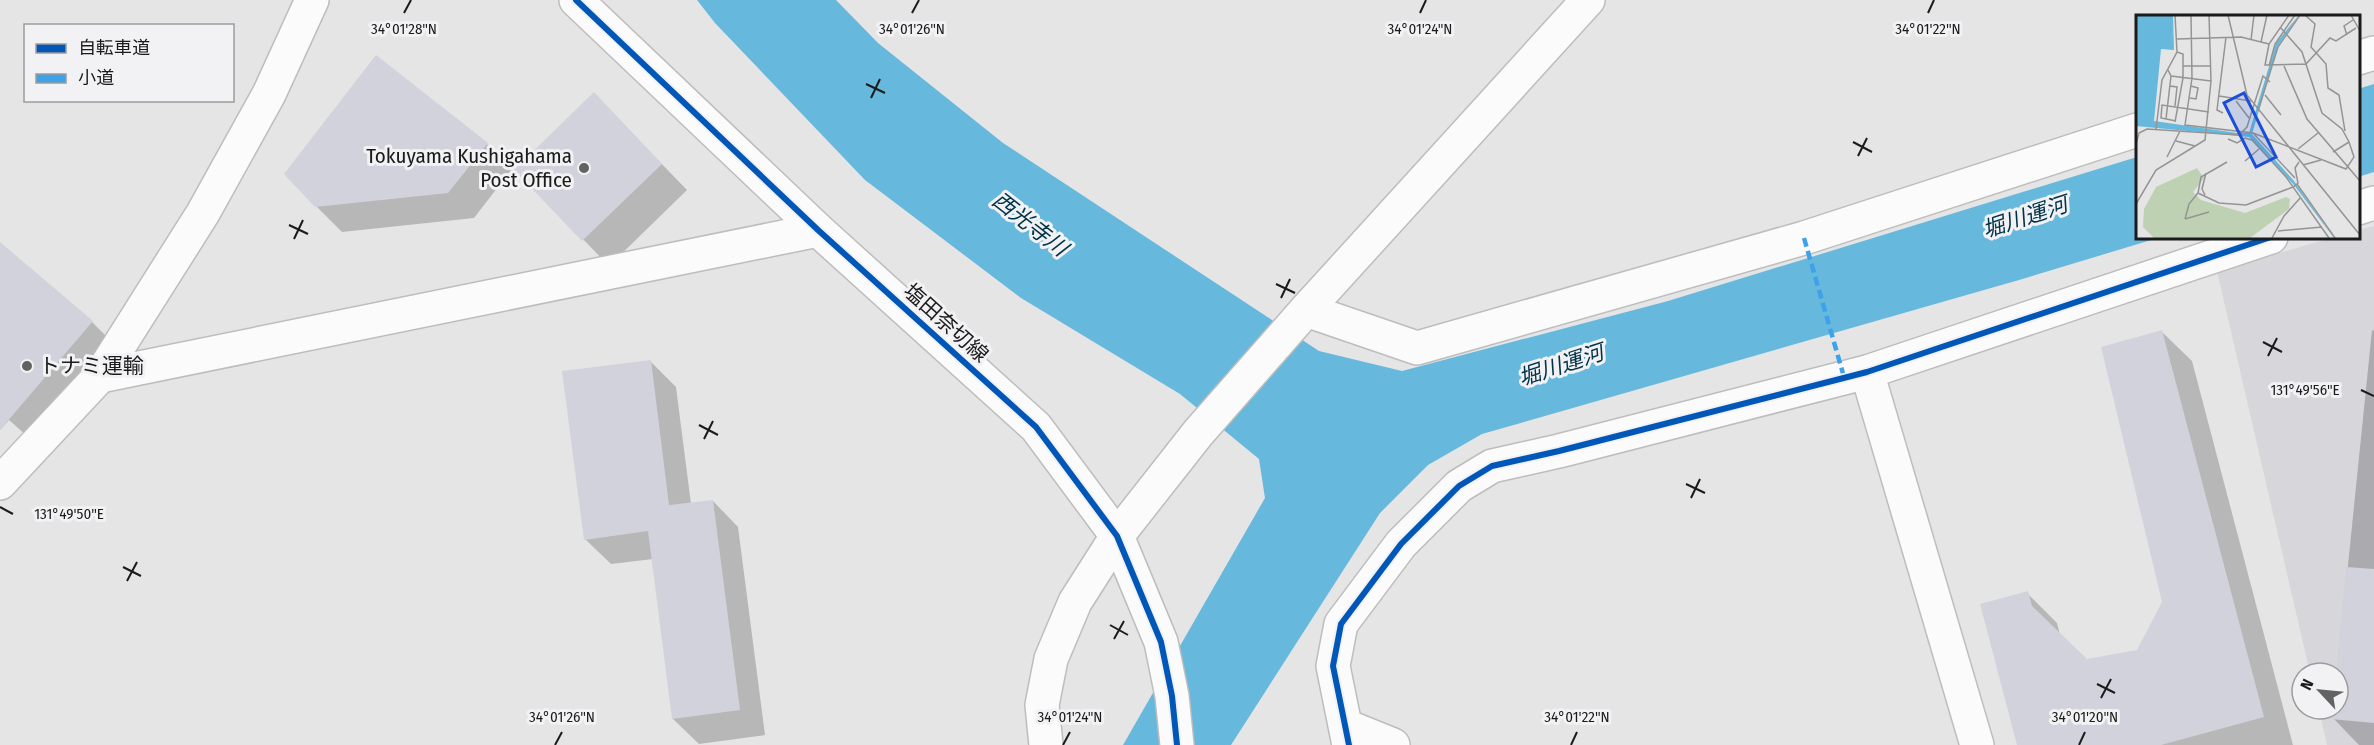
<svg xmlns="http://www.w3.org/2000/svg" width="2374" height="745" font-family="'Fira Sans Condensed','Noto Sans JP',sans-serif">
	<rect width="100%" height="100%" fill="#e5e5e6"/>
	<!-- built -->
	<polygon fill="#d6d6db" points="2374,226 2374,745 2327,745 2319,709 2338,709 2338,673 2310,673 2217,271 2335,237 2358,237 2358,230"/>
	<!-- water -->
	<g fill="#66b8dc">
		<polygon points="697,0 836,0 878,43 1003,143 1319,351 1402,371 1668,301 2137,157 2137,237 2161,237 2019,280 1482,434 1428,465 1380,513 1231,745 1123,745 1265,498 1259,459 1180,394 1021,298 865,180 715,23"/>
		<polygon points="2374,84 2374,172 2358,177 2358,89"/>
	</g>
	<!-- shadow -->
	<g fill="#0003">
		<polygon points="619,120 687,190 609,266 516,170"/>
		<polygon points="487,144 512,169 474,218 342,232 316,206"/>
		<polygon points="0,244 92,322 117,347 36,444 9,420 0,430"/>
		<polygon points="2372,330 2374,331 2374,745 2359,745 2333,718 2333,709 2338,709 2337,673"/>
		<polygon points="2162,332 2192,361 2293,745 2019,745 2027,593 2057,623 2060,635 2087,660 2138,651 2164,602"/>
		<polygon points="650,361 676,387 691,504 713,501 738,527 765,735 699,744 673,719 653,559 611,564 585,539"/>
	</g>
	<!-- building -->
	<g fill="#d2d2dd">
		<polygon points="376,55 488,143 448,193 315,207 284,174"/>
		<polygon points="594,92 662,164 582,241 514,170"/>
		<polygon points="0,242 93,321 0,430"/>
		<polygon points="2162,330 2264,717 2161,745 2017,745 1980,604 2028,591 2032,606 2087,659 2137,650 2162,602 2101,347"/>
		<polygon points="651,360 669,505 713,500 740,710 672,719 648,531 584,540 562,371"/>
		<polygon points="2346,567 2374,569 2374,723 2331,719 2332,709 2338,709 2338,673 2336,673"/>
	</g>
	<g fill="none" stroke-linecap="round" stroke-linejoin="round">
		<!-- minor casing -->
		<g stroke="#bdbdbe" stroke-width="36">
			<g id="minor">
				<polyline points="576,0 818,230 1036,427 1117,536 1161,642 1172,696 1177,745"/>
				<polyline points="2358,58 2374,53"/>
				<polyline points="2358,208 2374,203"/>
				<polyline points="1306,310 1417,348 1804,238 2137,130"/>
				<polyline points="1867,372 1977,745"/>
				<polyline points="100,376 818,230"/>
				<polyline points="0,483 100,376 203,213 269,94 312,0"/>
				<polyline points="1346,726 1393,745"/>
				<polyline points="1046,745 1042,705 1051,659 1075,602 1117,536 1198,433 1306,310 1588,0"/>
				<polyline points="1349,745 1333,666 1341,624 1401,544 1459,486 1492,466 1559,451 1867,372 2271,237"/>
			</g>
		</g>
		<!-- minor -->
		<use href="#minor" stroke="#fbfbfb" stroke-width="33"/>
		<!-- quiet -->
		<polyline stroke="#3da2ea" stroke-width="4.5" stroke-dasharray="9 4.5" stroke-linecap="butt" points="1804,238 1844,377"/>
		<!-- cycleway casing -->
		<g stroke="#f2f2f4" stroke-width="10">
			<g id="cycleway">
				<polyline points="576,0 818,230 1036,427 1117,536 1161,642 1172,696 1177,745"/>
				<polyline points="1349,745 1333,666 1341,624 1401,544 1459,486 1492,466 1559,451 1867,372 2271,237"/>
			</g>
		</g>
		<!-- cycleway -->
		<use href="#cycleway" stroke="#0057b8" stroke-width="6"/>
	</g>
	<!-- ticks -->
	<path fill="none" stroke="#1b1b1c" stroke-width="2" d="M404 13 411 0M912 13 919 0M1420 13 1426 0M1928 13 1934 0M866 84 885 93M871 98 880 79M1853 142 1872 152M1858 156 1867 138M289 225 308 234M294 239 303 220M1276 284 1295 293M1281 298 1290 279M2263 342 2282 352M2268 356 2277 338M2361 390 2374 396M699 425 718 435M704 439 713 421M1686 484 1705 493M1691 498 1700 479M0 507 13 514M123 567 141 576M127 581 137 562M1110 625 1128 635M1114 639 1124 621M2097 684 2115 693M2101 698 2111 679M555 745 562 732M1063 745 1070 732M1571 745 1577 732M2079 745 2085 732"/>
	<!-- markers -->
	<g fill="#626263" stroke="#f2f2f4" stroke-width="2">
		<circle cx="584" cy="168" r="6"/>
		<circle cx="27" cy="366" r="6"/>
	</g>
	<g text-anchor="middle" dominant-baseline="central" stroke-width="6" stroke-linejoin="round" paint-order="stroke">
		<!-- poi labels -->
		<g font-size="21" fill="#1b1b1c" stroke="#f2f2f4" text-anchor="end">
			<text x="572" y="156">Tokuyama Kushigahama<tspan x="572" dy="24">Post Office</tspan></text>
			<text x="39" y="366" text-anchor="start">トナミ運輸</text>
		</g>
		<!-- street labels -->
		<g font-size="21" fill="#1b1b1c" stroke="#f2f2f4">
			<text transform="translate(946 323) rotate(42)">塩田奈切線</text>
		</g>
		<!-- water labels -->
		<g font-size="22" font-style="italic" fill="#003348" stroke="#f2f2f4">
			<text transform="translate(2025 217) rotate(-18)">堀川運河</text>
			<text transform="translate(1030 224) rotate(38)">西光寺川</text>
			<text transform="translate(1561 365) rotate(-18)">堀川運河</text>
		</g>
	</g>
	<!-- overview -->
	<g transform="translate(2136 15)">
		<rect width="224" height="224" fill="#e5e5e6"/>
		<path d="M61 153 68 163 57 177 65 185 109 198 150 182 154 184 153 194 114 223H18L7 212 8 194 20 172Z" fill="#bfd1b3"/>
		<path d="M0 0H37L38 35 25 34 18 106 101 118H113L140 28 163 0 142 31 116 119 158 166 198 223 158 170 113 122 0 111Z" fill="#66b8dc"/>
		<path fill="none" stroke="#949495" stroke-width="1.5" d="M55 0 56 63 49 110 117 118 210 154 218 142 213 127 206 114 186 98 166 37 144 12M92 0 111 80 224 220M153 0 133 29 129 50 170 49 194 23 200 26 220 13M169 0 179 9 175 32 190 49 192 73 203 80 209 116M215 0 224 16M211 20 208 11 217 5M41 24 105 22 133 29M115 25 118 0M125 27 131 0M47 51H75M133 51 139 29 159 0M148 51 171 104 224 166M35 61 75 66M34 71 41 72 39 91M129 80 145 100M83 81 115 86M54 83 60 84 62 73 55 71M100 86 113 103M122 96 142 32 164 0M87 98 81 95 90 22M30 104 35 61 32 55M40 106 25 103 26 90 73 97M39 107 47 63V39L41 37M20 114 26 65 41 37 39 0M117 118 159 163M92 124 101 128 109 123 116 125 150 162 193 223M40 126 59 131M0 129 3 118 11 114 103 120 111 112 127 61 134 67M162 134 182 118M197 137 213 127M31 142 44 116M109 146 123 134M167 150 185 145M161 169 199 223M62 178 65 162 91 147M69 180 66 174 70 158M0 189 20 155 69 125 75 66 73 0M49 204 53 189 62 178 83 188 110 190 157 172 162 168 159 153 163 147M49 204 73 197M142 216 186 212M136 223 148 201 165 182"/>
		<path fill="#1d4ed8" fill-opacity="0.15" stroke="#1d4ed8" stroke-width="3" d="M108 78 140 142 120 152 88 88Z"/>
		<rect width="224" height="224" fill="none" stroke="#1b1b1c" stroke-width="3"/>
	</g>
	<g font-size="15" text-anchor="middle" fill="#1b1b1c" stroke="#f2f2f4" stroke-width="6" stroke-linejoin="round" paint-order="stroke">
		<text x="404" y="34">34°01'28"N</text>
		<text x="912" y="34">34°01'26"N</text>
		<text x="1420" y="34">34°01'24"N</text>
		<text x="1928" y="34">34°01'22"N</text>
		<text x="2305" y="395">131°49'56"E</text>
		<text x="69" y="519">131°49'50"E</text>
		<text x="562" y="722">34°01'26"N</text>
		<text x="1070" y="722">34°01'24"N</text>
		<text x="1577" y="722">34°01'22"N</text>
		<text x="2085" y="722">34°01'20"N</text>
	</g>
	<!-- legend -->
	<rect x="24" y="24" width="210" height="78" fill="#f2f2f4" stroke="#9c9c9e" stroke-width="1.5"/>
	<rect x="36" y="44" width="30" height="9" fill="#0057b8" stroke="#9c9c9e" stroke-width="1.5"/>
	<text x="78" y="54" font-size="18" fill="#1b1b1c">自転車道</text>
	<rect x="36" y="74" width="30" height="9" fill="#3da2ea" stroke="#9c9c9e" stroke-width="1.5"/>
	<text x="78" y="84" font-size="18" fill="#1b1b1c">小道</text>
	<!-- north arrow -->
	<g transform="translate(2320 691) rotate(296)"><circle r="28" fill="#f2f2f4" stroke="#9c9c9e" stroke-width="1.5"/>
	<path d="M0-4.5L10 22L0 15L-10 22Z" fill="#626263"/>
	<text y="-9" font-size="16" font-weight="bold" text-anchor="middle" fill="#1b1b1c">N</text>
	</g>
</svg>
